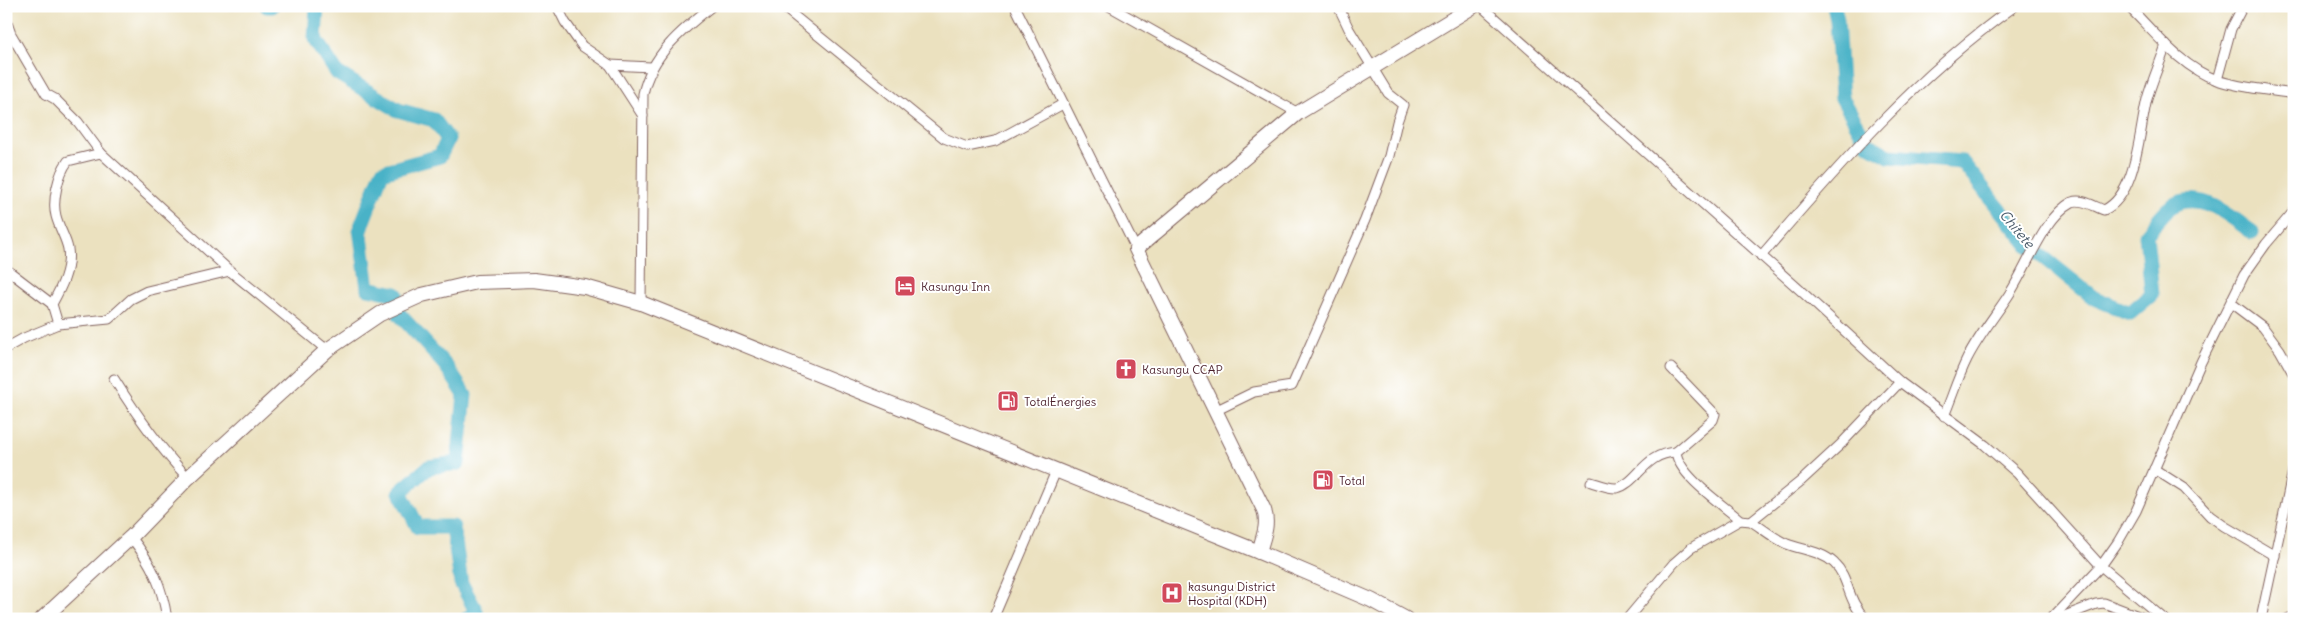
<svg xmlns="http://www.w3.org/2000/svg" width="2300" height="625" font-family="Delius,sans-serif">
	<rect width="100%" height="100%" fill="#fff"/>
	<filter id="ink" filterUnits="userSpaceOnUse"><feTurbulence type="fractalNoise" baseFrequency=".02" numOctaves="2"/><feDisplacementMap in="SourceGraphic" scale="10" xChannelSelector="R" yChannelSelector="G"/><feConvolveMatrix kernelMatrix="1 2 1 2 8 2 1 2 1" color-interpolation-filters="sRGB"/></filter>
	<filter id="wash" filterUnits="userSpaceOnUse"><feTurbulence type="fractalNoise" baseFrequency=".0096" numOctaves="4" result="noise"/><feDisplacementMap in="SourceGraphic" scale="20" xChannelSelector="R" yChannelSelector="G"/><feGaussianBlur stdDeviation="1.12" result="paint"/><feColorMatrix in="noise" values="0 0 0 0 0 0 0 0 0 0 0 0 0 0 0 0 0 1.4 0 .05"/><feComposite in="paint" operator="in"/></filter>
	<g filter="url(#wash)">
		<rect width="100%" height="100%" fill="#ebe1bf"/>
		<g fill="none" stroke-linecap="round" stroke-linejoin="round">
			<!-- river -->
			<g stroke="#49b2c7" stroke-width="15">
				<polyline points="267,6 272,6"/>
				<polyline points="317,6 315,39 337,73 398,110 434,120 448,139 440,156 382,172 360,229 368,288 396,294"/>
				<path d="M1834 6 1837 20 1842 98 1868 144 1889 156 1962 162 2029 246 2094 298 2130 313 2152 294 2146 235C2154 226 2162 212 2172 206 2201 189 2229 216 2252 232"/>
				<polyline points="400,315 446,366 465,395 458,463 429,467 400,492 418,527 453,527 461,583 476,611 467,619"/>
			</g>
		</g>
	</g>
	<g filter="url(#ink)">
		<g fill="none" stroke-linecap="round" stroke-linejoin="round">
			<!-- minor casing -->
			<g stroke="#82635f" stroke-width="11">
				<g id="minor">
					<polyline points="557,6 565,22 582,46 610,65 643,116"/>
					<polyline points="782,6 944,138 967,147 995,141 1063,104"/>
					<polyline points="1015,6 1136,249"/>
					<polyline points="1109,6 1298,113"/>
					<polyline points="1481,6 1801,291 1900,382 1985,445 2017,473 2101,566 2164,619"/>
					<path d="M2128 6C2155 33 2181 67 2217 80 2240 88 2270 90 2294 94"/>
					<polyline points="6,20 11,34 46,94 55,99 78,122 101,153 230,271 327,350"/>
					<polyline points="610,65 651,67"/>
					<polyline points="2217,80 2231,29 2243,6"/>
					<path d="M1761 256C1839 165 1917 75 2015 6"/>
					<polyline points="6,269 52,304"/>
					<path d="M641 303 643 94C651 55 682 30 712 6"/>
					<polyline points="2231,303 2263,327 2280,350 2294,375"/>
					<path d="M58 324 52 304C61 288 71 269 68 249 66 238 59 228 56 216 52 201 58 174 68 161L101 153"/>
					<polyline points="6,348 24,338 58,324 109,319 131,299 147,291 230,271"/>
					<path d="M1671 368 1715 414 1713 420 1676 452C1679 476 1722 504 1740 520"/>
					<path d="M114 379C136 414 159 447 188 478"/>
					<polyline points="1215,411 1254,392 1292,386 1365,220 1389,156 1397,122 1403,105 1388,93 1349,29 1338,6"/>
					<path d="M1944 416C1952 397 1958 377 1967 359 1979 335 1996 315 2010 293 2027 267 2045 216 2072 202 2082 198 2095 207 2104 210 2137 195 2139 131 2147 99 2152 81 2160 63 2166 45"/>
					<polyline points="2154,469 2184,488 2210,516 2224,526 2275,556"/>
					<path d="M1591 482C1598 484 1610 489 1617 488 1638 483 1644 453 1676 452"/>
					<path d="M1751 521C1763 529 1775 539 1787 544 1803 550 1821 551 1834 563 1850 578 1846 600 1866 619"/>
					<path d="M131 537C152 564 162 585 167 619"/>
					<polyline points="993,619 1056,471"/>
					<polyline points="1627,619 1674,563 1691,548 1740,520 1751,521 1801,481 1840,445 1900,382"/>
					<polyline points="2051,619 2101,566 2118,542 2136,511 2201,362 2244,275 2266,244 2294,211"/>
					<polyline points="2057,619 2096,604 2104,603 2146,619"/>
					<polyline points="2261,619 2294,466"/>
					<polyline points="2287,619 2294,616"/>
				</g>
			</g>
			<!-- primary casing -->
			<g stroke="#82635f" stroke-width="16">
				<g id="primary">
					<path d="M1259 552C1263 537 1269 525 1264 510L1136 249 1298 113 1474 6"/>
					<polyline points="42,619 131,537 188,478 327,350 380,314 422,295 477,282 534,280 585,287 641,303 1259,552 1371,600 1406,619"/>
				</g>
			</g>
			<!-- minor -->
			<use href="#minor" stroke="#fff" stroke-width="9"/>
			<!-- primary -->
			<use href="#primary" stroke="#fff" stroke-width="14"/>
		</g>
	</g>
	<!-- icons -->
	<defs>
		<g id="hotel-square" transform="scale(1.125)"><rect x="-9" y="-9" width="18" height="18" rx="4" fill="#d1495b" stroke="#fff"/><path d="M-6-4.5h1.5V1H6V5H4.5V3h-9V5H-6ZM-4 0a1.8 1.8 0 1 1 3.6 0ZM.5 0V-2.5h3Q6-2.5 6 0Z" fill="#fff"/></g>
		<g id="church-square" transform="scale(1.125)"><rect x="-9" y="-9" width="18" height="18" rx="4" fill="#d1495b" stroke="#fff"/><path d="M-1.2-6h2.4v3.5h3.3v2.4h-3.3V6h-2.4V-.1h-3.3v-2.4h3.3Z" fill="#fff"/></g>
		<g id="fuel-square" transform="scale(1.125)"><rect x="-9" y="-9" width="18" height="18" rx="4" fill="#d1495b" stroke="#fff"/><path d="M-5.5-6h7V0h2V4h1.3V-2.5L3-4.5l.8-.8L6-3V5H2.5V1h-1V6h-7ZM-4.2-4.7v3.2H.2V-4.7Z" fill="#fff"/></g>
		<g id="hospital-square" transform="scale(1.125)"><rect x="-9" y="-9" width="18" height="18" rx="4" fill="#d1495b" stroke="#fff"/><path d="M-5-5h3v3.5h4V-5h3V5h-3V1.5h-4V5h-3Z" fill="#fff"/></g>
	</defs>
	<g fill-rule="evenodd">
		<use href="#hotel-square" x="905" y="286"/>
		<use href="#church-square" x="1126" y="369"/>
		<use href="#fuel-square" x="1008" y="401"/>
		<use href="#fuel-square" x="1323" y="480"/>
		<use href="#hospital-square" x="1172" y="593"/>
	</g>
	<g text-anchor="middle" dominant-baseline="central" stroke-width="4" stroke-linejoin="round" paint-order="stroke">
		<!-- poi labels -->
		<g font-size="12" fill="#4a1f2b" stroke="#fff" text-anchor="start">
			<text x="921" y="286">Kasungu Inn</text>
			<text x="1142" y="369">Kasungu CCAP</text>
			<text x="1024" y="401">TotalÉnergies</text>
			<text x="1339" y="480">Total</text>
			<text x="1188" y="586">kasungu District<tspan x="1188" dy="14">Hospital (KDH)</tspan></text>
		</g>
		<!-- water labels -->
		<g font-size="14" font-style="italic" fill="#4a5a69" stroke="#fff">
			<text transform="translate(2017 229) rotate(50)">Chitete</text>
		</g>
	</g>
	<!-- margin -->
	<rect width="2300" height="625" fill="none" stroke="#fff" stroke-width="25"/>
</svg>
